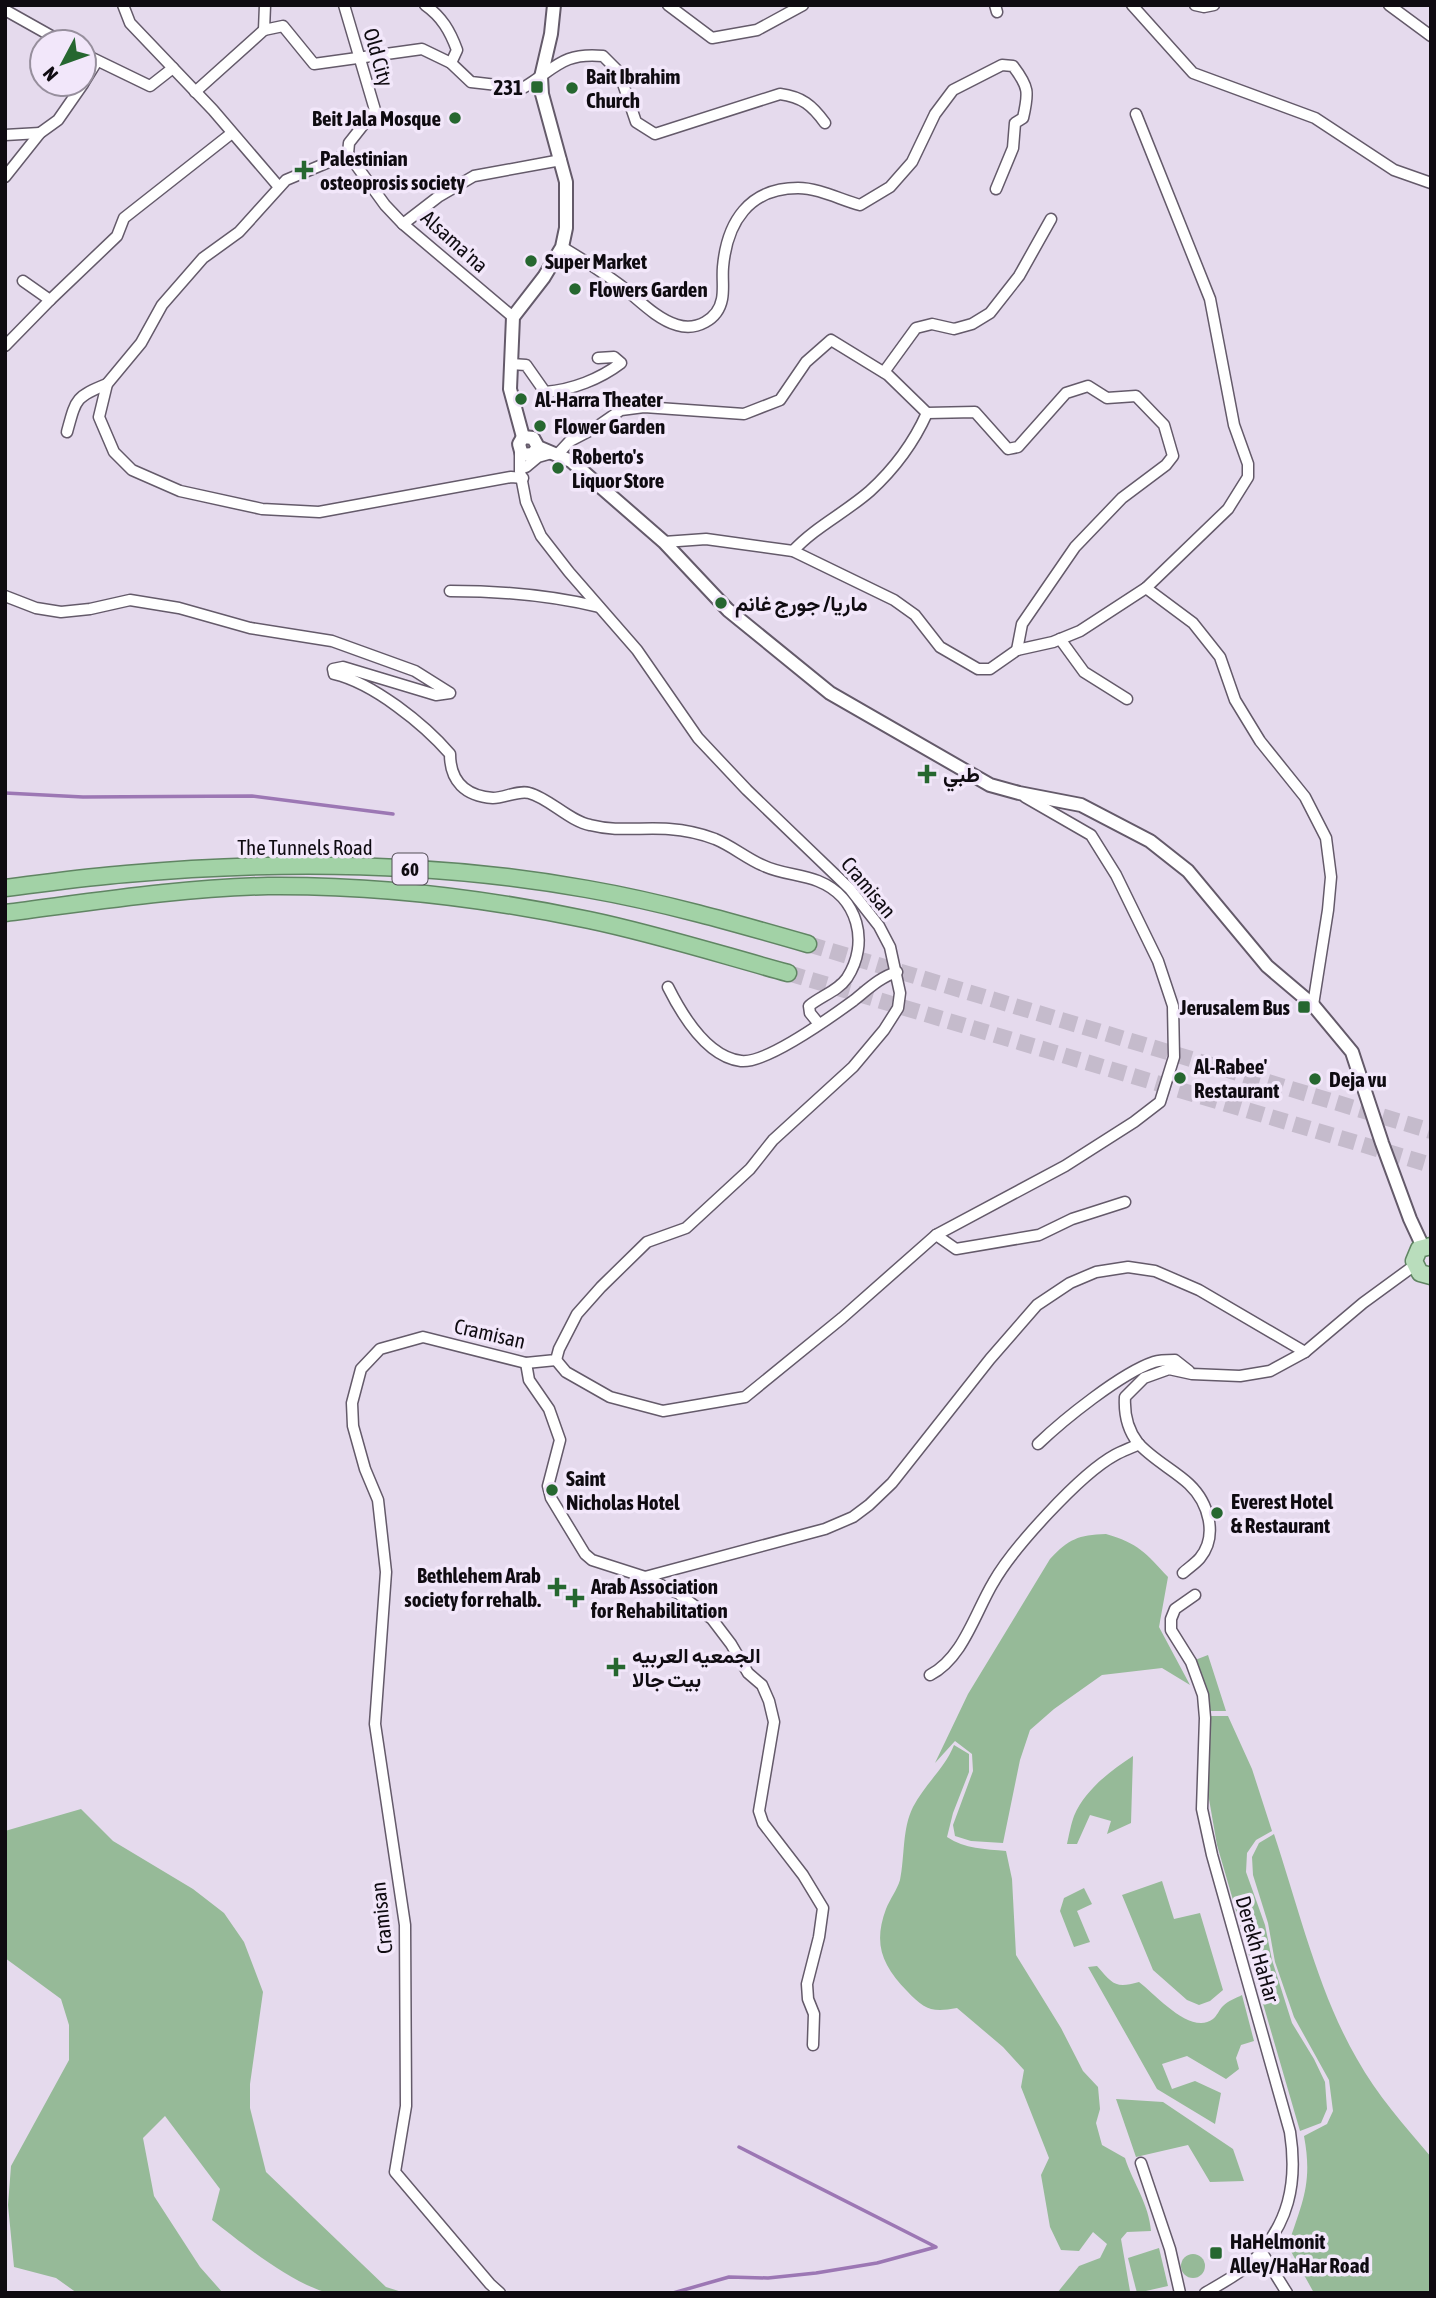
<svg xmlns="http://www.w3.org/2000/svg" width="1436" height="2298" font-family="'Asap Condensed',Vazirmatn,sans-serif">
	<rect width="100%" height="100%" fill="#e5daed"/>
	<!-- green -->
	<g fill="#96ba98">
		<path d="M1106 1534C1138 1543 1146 1553 1168 1577L1159 1627 1190 1685 1162 1668 1102 1675 1054 1709 1030 1730 1020 1760 1003 1843 971 1841 955 1836 953 1825 973 1771 972 1754 955 1741 935 1763 968 1694 1050 1559C1069 1539 1078 1535 1106 1534Z"/>
		<polygon points="1208,1655 1226,1711 1209,1711 1202,1679 1195,1660"/>
		<polygon points="1208,1716 1228,1716 1252,1769 1272,1831 1256,1840 1247,1853 1246,1872 1265,1925 1272,1960 1292,2023 1314,2059 1325,2082 1327,2109 1321,2123 1300,2131 1217,1845 1205,1776"/>
		<path d="M954 1745 969 1754V1772L953 1813 947 1837C965 1849 985 1849 1006 1851L1012 1879 1016 1955 1061 2028 1083 2071 1098 2087 1100 2109 1096 2123 1102 2145 1125 2158C1133 2183 1149 2204 1151 2231L1127 2232 1121 2239 1130 2291 1127 2293H1057L1079 2266 1100 2258 1107 2244 1093 2232 1079 2251 1061 2250 1050 2227 1041 2175 1049 2158 1021 2087 1024 2070 1003 2047 957 2008C931 2013 924 2009 907 1991 882 1965 873 1944 886 1909 890 1899 897 1890 900 1880 905 1856 902 1829 913 1807 925 1784 945 1768 954 1745Z"/>
		<path d="M1133 1756 1131 1823 1107 1834 1111 1821 1090 1815 1077 1844H1067C1069 1835 1071 1824 1074 1816 1085 1790 1110 1771 1133 1756Z"/>
		<path d="M81 1809 113 1841 193 1889 224 1913 244 1942 263 1992 250 2084V2108L266 2172 386 2287 405 2293C387 2293 342 2297 328 2293 289 2282 243 2244 212 2220L220 2189 165 2116 143 2138 154 2196 200 2267 223 2293H77L56 2278 14 2267 8 2205 11 2166 69 2060V2025L61 1999 5 1958V1831Z"/>
		<path d="M1274 1834C1298 1906 1319 1994 1357 2059 1377 2095 1404 2125 1431 2157V2293H1314L1288 2246C1302 2202 1313 2184 1304 2136L1327 2124 1333 2111 1329 2080 1294 2017 1275 1962 1268 1923 1253 1875 1252 1857 1259 1843Z"/>
		<polygon points="1162,1881 1174,1919 1200,1913 1223,1990 1210,2001 1199,2005 1187,2000 1153,1970 1122,1895"/>
		<polygon points="1084,1888 1092,1904 1077,1911 1090,1942 1074,1947 1060,1911 1064,1898"/>
		<path d="M1097 1966C1113 1984 1115 1989 1139 1982 1156 1995 1191 2036 1213 2019 1217 2016 1219 2010 1223 2006 1228 2001 1236 1998 1242 1995L1254 2041 1241 2045 1236 2058 1239 2069 1226 2079 1187 2056 1162 2064 1172 2089 1195 2081 1221 2093 1215 2124 1157 2089 1088 1967Z"/>
		<polygon points="1116,2099 1163,2102 1233,2149 1244,2181 1210,2182 1188,2145 1136,2157"/>
		<polygon points="1159,2248 1168,2286 1137,2293 1128,2258"/>
		<circle cx="1193" cy="2266" r="12"/>
	</g>
	<g fill="none" stroke-linecap="round" stroke-linejoin="round">
		<!-- stream -->
		<g stroke="#9c77b4" stroke-width="3.5">
			<polyline points="5,793 83,797 252,796 393,814"/>
			<polyline points="673,2293 729,2277 768,2278 816,2273 877,2263 936,2247 739,2147"/>
		</g>
		<!-- trunk-tunnel -->
		<g stroke="#c5bbcc" stroke-width="16" stroke-dasharray="16 8" stroke-linecap="butt">
			<polyline points="808,944 1431,1131"/>
			<polyline points="788,973 1431,1165"/>
		</g>
		<!-- minor casing -->
		<g stroke="#645a6a" stroke-width="13">
			<g id="minor">
				<polyline points="123,5 130,23 213,110 279,187"/>
				<path d="M265 5 264 30 283 26 314 64 422 49 451 63 471 82 523 88C555 69 562 52 603 56L619 72 636 122 655 134 780 94C802 97 812 105 825 123"/>
				<polyline points="344,5 375,110 349,143 348,154"/>
				<path d="M425 5C442 17 450 31 457 50L451 63"/>
				<polyline points="668,5 712,38 757,30 803,5"/>
				<polyline points="995,5 997,12"/>
				<polyline points="1132,5 1193,73 1315,118 1394,170 1431,183"/>
				<polyline points="1195,5 1204,7 1214,5"/>
				<polyline points="1389,5 1431,36"/>
				<polyline points="5,10 62,42"/>
				<polyline points="84,54 150,86 173,68"/>
				<polyline points="84,82 97,61"/>
				<polyline points="195,92 264,30"/>
				<polyline points="5,135 40,133"/>
				<polyline points="5,177 40,133 58,120 83,84"/>
				<polyline points="403,224 385,205 348,154 286,180 239,232 203,258 162,305 141,343 107,384 99,417 114,452 132,470 180,491 262,509 319,512 511,477 523,478"/>
				<path d="M562 247C582 259 601 271 620 285 637 298 656 319 677 325 696 331 718 320 722 299 724 289 722 278 723 267 727 222 749 188 798 188 819 188 841 200 860 205L890 187 912 162 935 114 953 90 1002 65 1013 66C1029 87 1029 92 1023 118L1015 123 1013 148 996 189"/>
				<polyline points="23,281 50,300"/>
				<polyline points="513,317 403,224 438,197 474,176 561,160"/>
				<polyline points="5,346 50,300 117,236 124,218 232,133"/>
				<path d="M511 364 526 365 545 392C572 390 600 379 621 363L614 357 598 358"/>
				<polyline points="884,372 916,328 932,324 954,329 972,324 990,313 1019,276 1051,219"/>
				<path d="M67 432C76 399 75 397 107 384"/>
				<polyline points="557,455 570,441 595,428 621,410 644,407 744,414 780,400 806,362 831,340 888,375 927,413 975,412 1008,449 1018,447 1066,393 1088,386 1107,398 1136,396 1164,425 1173,456 1166,465 1122,498 1075,547 1022,624 1017,650"/>
				<polyline points="526,467 538,457 552,453"/>
				<polyline points="664,542 706,539 793,551 894,600 915,615 940,647 978,669 990,669 1017,650 1053,642 1080,631 1146,588 1228,509 1248,477 1248,464 1234,425 1210,299 1136,114"/>
				<path d="M793 551C815 527 845 513 870 491 893 470 914 442 927 413"/>
				<polyline points="1146,588 1193,623 1220,657 1235,700 1260,741 1305,797 1326,838 1331,877 1328,910 1313,1005"/>
				<path d="M450 591C501 591 550 595 599 607"/>
				<path d="M5 596 36 608 61 612 90 609 130 600 179 608 250 628 332 641 415 671 450 693 436 695 343 667 333 669 334 674C373 683 424 724 450 754 450 781 465 796 493 798 504 798 519 790 529 793 549 798 569 821 590 825 617 832 642 827 669 829 683 830 702 834 715 839 732 846 746 858 762 865 780 874 800 874 818 881 858 897 870 943 847 978 838 991 821 996 809 1006L810 1013 819 1024"/>
				<polyline points="1060,639 1084,672 1127,699"/>
				<path d="M668 987C682 1015 707 1057 741 1061 766 1064 831 1017 853 1001 867 990 880 977 897 972"/>
				<polyline points="936,1235 956,1249 1039,1235 1072,1219 1125,1202"/>
				<polyline points="556,1360 566,1372 610,1397 663,1411 745,1397 842,1318 936,1235 1065,1166 1134,1122 1160,1102 1174,1057 1173,1006 1158,961 1116,875 1091,835 1025,797"/>
				<polyline points="526,1363 529,1380 549,1409 560,1440 548,1486 551,1498 585,1554 592,1560 645,1577 679,1594 712,1619 731,1644 748,1673 762,1685 769,1701 774,1722 759,1811 763,1823 803,1875 823,1908 819,1937 807,1984 808,1999 814,2014 813,2045"/>
				<path d="M1038 1444C1063 1420 1121 1373 1154 1362 1160 1360 1169 1360 1175 1360L1189 1371"/>
				<path d="M1183 1573C1188 1568 1195 1564 1200 1558 1218 1536 1209 1503 1189 1484 1174 1470 1152 1459 1138 1443 1127 1429 1124 1414 1125 1397L1144 1378 1169 1369 1192 1374 1240 1376 1270 1371 1305 1352 1363 1303 1415 1265"/>
				<polyline points="645,1577 825,1529 853,1517 869,1505 892,1483 990,1359 1037,1305 1070,1283 1096,1272 1128,1267 1155,1271 1199,1290 1305,1352"/>
				<path d="M1195 1595 1175 1609 1171 1619V1630L1191 1662 1203 1695 1205 1718 1202 1809 1212 1855 1290 2132C1298 2183 1289 2225 1251 2263 1238 2275 1220 2284 1205 2293"/>
				<path d="M930 1675C963 1658 975 1613 993 1583 1012 1549 1080 1474 1115 1455 1122 1451 1131 1448 1139 1444"/>
				<polyline points="1141,2163 1170,2249 1180,2293"/>
				<polyline points="1261,2251 1287,2293"/>
				<polyline points="500,2293 490,2284 395,2172 406,2106 405,1925 375,1724 386,1572 378,1500 365,1469 353,1426 352,1403 361,1369 380,1349 423,1337 526,1363 556,1360 559,1349 577,1314 601,1287 647,1242 686,1228 750,1169 773,1140 853,1067 884,1030 898,1008 900,993 890,947 879,926 850,889 747,790 698,738 637,650 569,572 541,536 526,502 520,471 520,451"/>
			</g>
		</g>
		<!-- tertiary casing -->
		<g stroke="#645a6a" stroke-width="16">
			<g id="tertiary">
				<polyline points="523,437 533,438 538,447 571,461 664,542 728,610 830,693 990,785 1019,793 1081,805 1150,841 1188,871 1267,966 1313,1005 1352,1052 1382,1143 1410,1219 1423,1247"/>
				<polyline points="523,437 510,389 513,317 544,277 562,247 566,228 566,182 542,94 541,77 551,34 554,5"/>
				<polyline points="523,437 519,444 522,455 533,454 538,447"/>
			</g>
		</g>
		<!-- primary casing -->
		<g stroke="#608563" stroke-width="19">
			<polyline id="primary" points="1431,1246 1419,1249 1414,1261 1420,1273 1431,1276"/>
		</g>
		<!-- trunk casing -->
		<g stroke="#608563" stroke-width="19">
			<g id="trunk">
				<path d="M5 888C46 883 86 877 126 874 279 860 436 862 587 889 662 902 735 923 808 944"/>
				<path d="M5 913C92 902 180 888 268 886 376 885 484 898 589 920 656 934 722 955 788 973"/>
			</g>
		</g>
		<!-- minor -->
		<use href="#minor" stroke="#fff" stroke-width="10"/>
		<!-- tertiary -->
		<use href="#tertiary" stroke="#fff" stroke-width="12"/>
		<!-- primary -->
		<use href="#primary" stroke="#b9ddbc" stroke-width="16"/>
		<!-- trunk -->
		<use href="#trunk" stroke="#a2d2a6" stroke-width="16"/>
	</g>
	<!-- markers -->
	<g fill="#266730" stroke="#f2e7fa" stroke-width="2.5">
		<rect x="530" y="80" width="14" height="14" rx="3.5"/>
		<circle cx="572" cy="88" r="7"/>
		<circle cx="455" cy="118" r="7"/>
		<path d="M300.5 159.5h7v7h7v7h-7v7h-7v-7h-7v-7h7z"/>
		<circle cx="531" cy="261" r="7"/>
		<circle cx="575" cy="289" r="7"/>
		<circle cx="521" cy="399" r="7"/>
		<circle cx="540" cy="426" r="7"/>
		<circle cx="558" cy="468" r="7"/>
		<circle cx="721" cy="603" r="7"/>
		<path d="M923.5 763.5h7v7h7v7h-7v7h-7v-7h-7v-7h7z"/>
		<rect x="1297" y="1000" width="14" height="14" rx="3.5"/>
		<circle cx="1180" cy="1078" r="7"/>
		<circle cx="1315" cy="1079" r="7"/>
		<circle cx="552" cy="1490" r="7"/>
		<circle cx="1217" cy="1513" r="7"/>
		<path d="M553.5 1576.5h7v7h7v7h-7v7h-7v-7h-7v-7h7z"/>
		<path d="M571.5 1587.5h7v7h7v7h-7v7h-7v-7h-7v-7h7z"/>
		<path d="M612.5 1656.5h7v7h7v7h-7v7h-7v-7h-7v-7h7z"/>
		<rect x="1209" y="2246" width="14" height="14" rx="3.5"/>
	</g>
	<g text-anchor="middle" dominant-baseline="central" stroke-width="7" stroke-linejoin="round" paint-order="stroke">
		<!-- shield labels -->
		<rect fill="#f2e7fa" stroke="#534d57" stroke-width="2" x="392.5" y="853.5" width="35" height="31" rx="5"/>
		<g font-size="19" font-weight="bold" fill="#0f0b11">
			<text x="410" y="869">60</text>
		</g>
		<!-- street labels -->
		<g font-size="21" fill="#0f0b11" stroke="#f2e7fa">
			<text transform="translate(379 57) rotate(74)">Old City</text>
			<text transform="translate(455 241) rotate(42)">Alsama'na</text>
			<text x="305" y="847">The Tunnels Road</text>
			<text transform="translate(869 887) rotate(50)">Cramisan</text>
			<text transform="translate(490 1333) rotate(13)">Cramisan</text>
			<text transform="translate(381 1918) rotate(-96)">Cramisan</text>
			<text transform="translate(1258 1949) rotate(74)">Derekh HaHar</text>
		</g>
		<!-- poi labels -->
		<g font-size="21" font-weight="bold" fill="#0f0b11" stroke="#f2e7fa" text-anchor="start">
			<text x="586" y="76">Bait Ibrahim<tspan x="586" dy="24">Church</tspan></text>
			<text x="523" y="87" text-anchor="end">231</text>
			<text x="441" y="118" text-anchor="end">Beit Jala Mosque</text>
			<text x="320" y="158">Palestinian<tspan x="320" dy="24">osteoprosis society</tspan></text>
			<text x="545" y="261">Super Market</text>
			<text x="589" y="289">Flowers Garden</text>
			<text x="535" y="399">Al-Harra Theater</text>
			<text x="554" y="426">Flower Garden</text>
			<text x="572" y="456">Roberto's<tspan x="572" dy="24">Liquor Store</tspan></text>
			<text x="735" y="603">ماريا/ جورج غانم</text>
			<text x="943" y="774">طبي</text>
			<text x="1290" y="1007" text-anchor="end">Jerusalem Bus</text>
			<text x="1194" y="1066">Al-Rabee'<tspan x="1194" dy="24">Restaurant</tspan></text>
			<text x="1329" y="1079">Deja vu</text>
			<text x="566" y="1478">Saint<tspan x="566" dy="24">Nicholas Hotel</tspan></text>
			<text x="1231" y="1501">Everest Hotel<tspan x="1231" dy="24">&amp; Restaurant</tspan></text>
			<text x="541" y="1575" text-anchor="end">Bethlehem Arab<tspan x="541" dy="24">society for rehalb.</tspan></text>
			<text x="591" y="1586">Arab Association<tspan x="591" dy="24">for Rehabilitation</tspan></text>
			<text x="632" y="1655">الجمعيه العربيه<tspan x="632" dy="24">بيت جالا</tspan></text>
			<text x="1230" y="2241">HaHelmonit<tspan x="1230" dy="24">Alley/HaHar Road</tspan></text>
		</g>
	</g>
	<!-- border -->
	<rect width="1436" height="2298" fill="none" stroke="#0f0b11" stroke-width="14"/>
	<!-- north arrow -->
	<g transform="translate(63 63) rotate(229)"><circle r="33" fill="#f2e7fa" stroke="#978f9d" stroke-width="2"/>
	<path d="M0-5L12 26L0 18L-12 26Z" fill="#266730"/>
	<text y="-10" font-size="19" font-weight="bold" text-anchor="middle" fill="#0f0b11">N</text>
	</g>
</svg>
